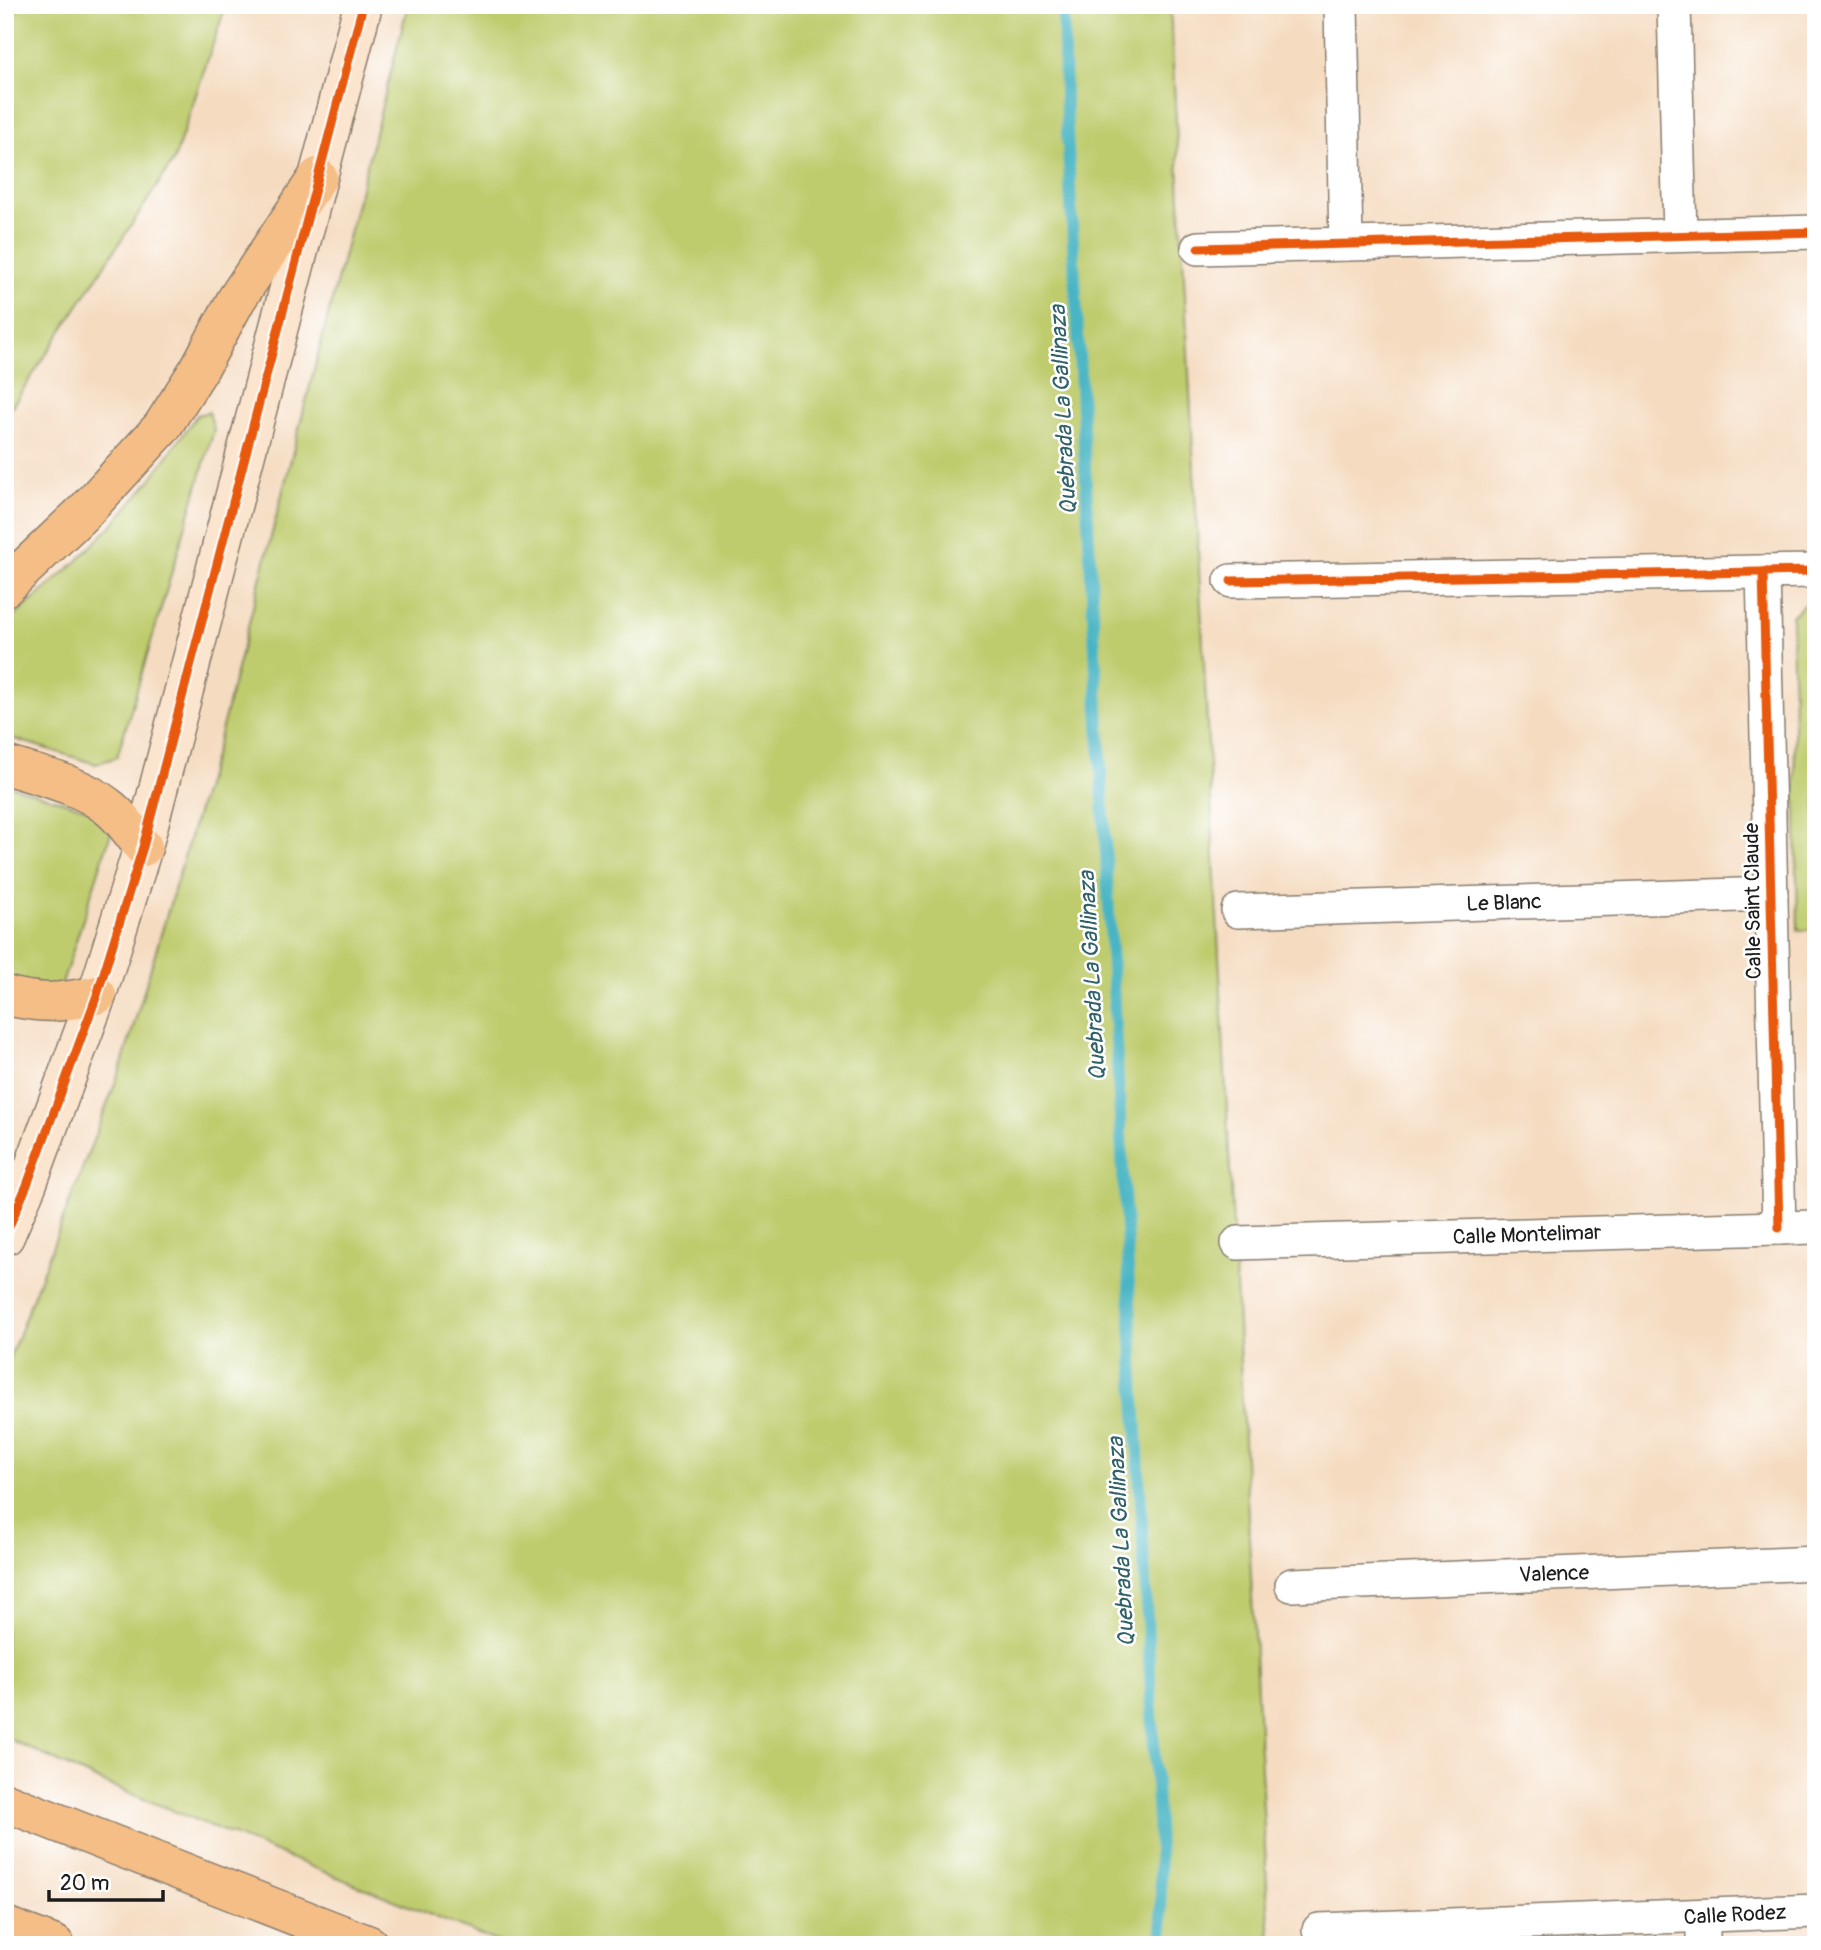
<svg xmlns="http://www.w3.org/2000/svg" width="1821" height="1950" font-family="Pangolin,sans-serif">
	<rect width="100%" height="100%" fill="#fff"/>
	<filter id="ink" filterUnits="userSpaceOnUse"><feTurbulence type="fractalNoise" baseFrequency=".0143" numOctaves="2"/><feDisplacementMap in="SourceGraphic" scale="14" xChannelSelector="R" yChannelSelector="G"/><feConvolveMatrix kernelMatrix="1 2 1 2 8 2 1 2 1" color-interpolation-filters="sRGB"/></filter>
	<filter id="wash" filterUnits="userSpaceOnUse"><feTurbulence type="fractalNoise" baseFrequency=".00686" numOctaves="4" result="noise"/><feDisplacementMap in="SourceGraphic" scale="28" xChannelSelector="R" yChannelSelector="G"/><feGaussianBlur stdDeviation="1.57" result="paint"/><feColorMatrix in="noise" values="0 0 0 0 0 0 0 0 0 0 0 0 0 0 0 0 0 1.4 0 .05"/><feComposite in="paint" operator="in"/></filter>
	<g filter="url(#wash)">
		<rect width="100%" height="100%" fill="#f5dcc1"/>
		<!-- green -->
		<g fill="#bfcc6e" stroke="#6e7445" stroke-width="2">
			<polygon points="19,5 226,5 174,160 5,417 5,32"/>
			<polygon points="408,5 1170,5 1270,1945 505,1945 102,1782 5,1737 5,1370 121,1068 218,743"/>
			<polygon points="209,412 214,430 117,757 96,764 5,736 5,625 77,561 114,523 149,482 197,415"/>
			<polygon points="1816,598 1816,930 1798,930 1792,616 1810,599"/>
			<polygon points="5,784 88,809 111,833 62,984 40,989 5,979"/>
		</g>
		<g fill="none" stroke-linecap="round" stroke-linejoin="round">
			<!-- stream -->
			<polyline stroke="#48b5c4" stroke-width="12" points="1063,5 1065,93 1158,1824 1163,1945"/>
		</g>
	</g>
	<g filter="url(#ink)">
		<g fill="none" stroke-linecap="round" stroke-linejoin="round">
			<!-- street casing -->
			<g stroke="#887c6e" stroke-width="36">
				<g id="street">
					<polyline points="1341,5 1346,244"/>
					<polyline points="1674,5 1680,235"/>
					<polyline points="1198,248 1816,232"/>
					<polyline points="1763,572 1779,1228"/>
					<polyline points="1231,581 1816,571"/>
					<polyline points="1238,911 1771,894"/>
					<polyline points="1238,1243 1816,1227"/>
					<polyline points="1292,1585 1816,1563"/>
					<polyline points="1703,1916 1703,1945"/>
					<polyline points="1319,1930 1816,1911"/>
				</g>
			</g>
			<!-- secondary casing -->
			<g stroke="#887c6e" stroke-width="41">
				<polyline id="secondary" points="5,1236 27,1185 97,995 143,847 363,5"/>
			</g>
			<!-- highway casing -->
			<g stroke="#887c6e" stroke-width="41">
				<g id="highway">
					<polyline points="5,587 86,510 162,427 199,369 236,300 318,177"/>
					<path d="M5 765C39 776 79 784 107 806 122 817 132 833 143 847"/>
					<path d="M5 995C40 1005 62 1003 97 995"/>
					<polyline points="5,1802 369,1945"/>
					<polyline points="5,1926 55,1945"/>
				</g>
			</g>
			<!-- street -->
			<use href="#street" stroke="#fff" stroke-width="33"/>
			<!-- secondary -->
			<use href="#secondary" stroke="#fbe5cf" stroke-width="38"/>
			<!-- highway -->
			<use href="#highway" stroke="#f5be86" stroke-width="38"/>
			<!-- cycleway casing -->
			<g stroke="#fff" stroke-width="13">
				<g id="cycleway">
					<polyline points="1198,248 1816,232"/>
					<polyline points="1763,572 1779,1228"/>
					<polyline points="1231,581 1816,571"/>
					<polyline points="5,1236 27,1185 97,995 143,847 363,5"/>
				</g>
			</g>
			<!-- cycleway -->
			<use href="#cycleway" stroke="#e8590c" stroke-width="9"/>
		</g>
	</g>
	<g text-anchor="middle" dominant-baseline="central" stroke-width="5" stroke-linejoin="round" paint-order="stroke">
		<!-- street labels -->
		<g font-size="21" fill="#1c1c1c" stroke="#fff">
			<text transform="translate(1753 901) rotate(-91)">Calle Saint Claude</text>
			<text transform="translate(1504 903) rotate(-2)">Le Blanc</text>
			<text transform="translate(1527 1235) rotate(-2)">Calle Montelimar</text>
			<text transform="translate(1554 1574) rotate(-2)">Valence</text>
			<text transform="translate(1735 1915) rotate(-3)">Calle Rodez</text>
		</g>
		<!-- water labels -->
		<g font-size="23" font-style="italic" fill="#306168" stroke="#fff">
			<text transform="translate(1063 410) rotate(-93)">Quebrada La Gallinaza</text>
			<text transform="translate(1092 976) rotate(-93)">Quebrada La Gallinaza</text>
			<text transform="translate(1121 1542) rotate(-93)">Quebrada La Gallinaza</text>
		</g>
	</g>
	<!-- margin -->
	<rect width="1821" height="1950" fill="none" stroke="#fff" stroke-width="28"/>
	<!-- scale -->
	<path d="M49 1890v10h114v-10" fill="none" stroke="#1c1c1c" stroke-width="3.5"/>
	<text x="60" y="1890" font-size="21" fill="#1c1c1c" stroke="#ffffff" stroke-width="5" paint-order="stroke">20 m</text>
</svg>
